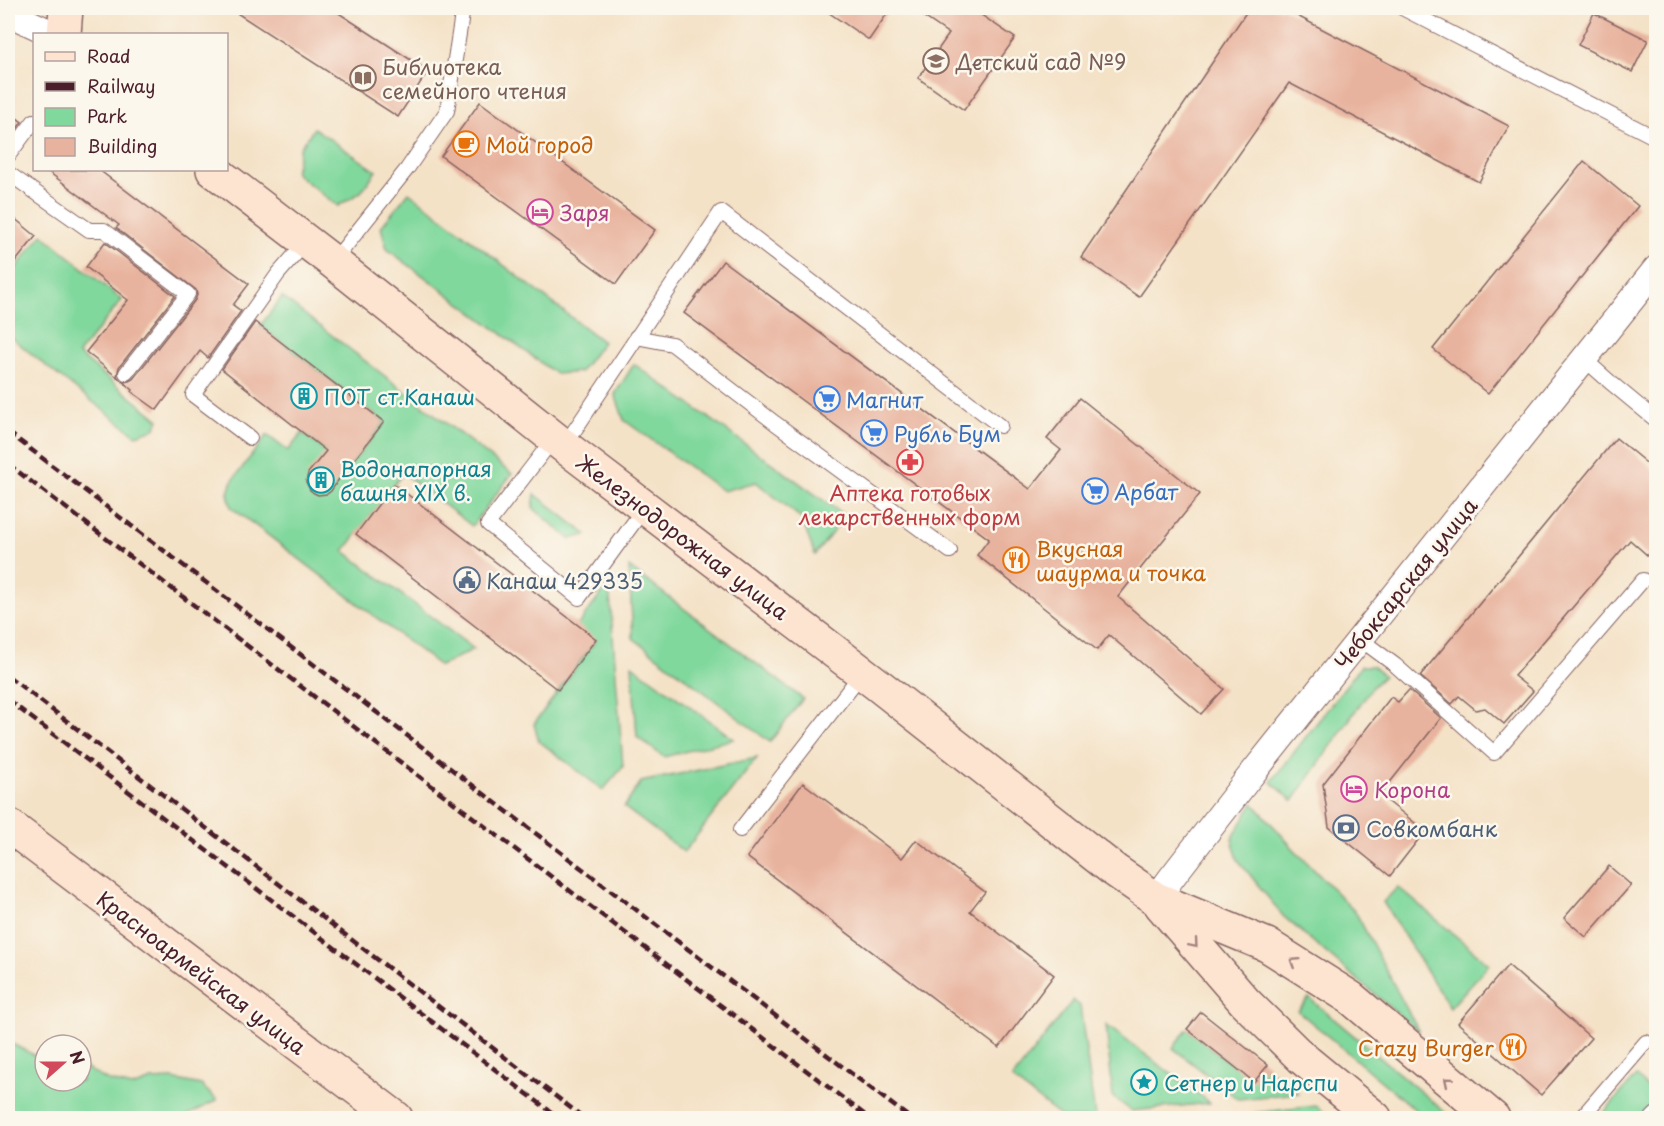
<svg xmlns="http://www.w3.org/2000/svg" width="1664" height="1126" font-family="'Playpen Sans',sans-serif">
	<rect width="100%" height="100%" fill="#fbf7ec"/>
	<filter id="ink" filterUnits="userSpaceOnUse"><feTurbulence type="fractalNoise" baseFrequency=".0167" numOctaves="2"/><feDisplacementMap in="SourceGraphic" scale="12" xChannelSelector="R" yChannelSelector="G"/><feConvolveMatrix kernelMatrix="1 2 1 2 8 2 1 2 1" color-interpolation-filters="sRGB"/></filter>
	<filter id="wash" filterUnits="userSpaceOnUse"><feTurbulence type="fractalNoise" baseFrequency=".008" numOctaves="4" result="noise"/><feDisplacementMap in="SourceGraphic" scale="24" xChannelSelector="R" yChannelSelector="G"/><feGaussianBlur stdDeviation="1.35" result="paint"/><feColorMatrix in="noise" values="0 0 0 0 0 0 0 0 0 0 0 0 0 0 0 0 0 1.4 0 .05"/><feComposite in="paint" operator="in"/></filter>
	<g filter="url(#wash)">
		<rect width="100%" height="100%" fill="#f4e2c7"/>
		<!-- green -->
		<g fill="#80d89d" stroke="#657c64" stroke-width="1.5">
			<polygon points="314,128 376,171 361,192 338,206 295,173 300,148"/>
			<polygon points="409,192 603,342 580,372 556,374 387,249 381,227"/>
			<polygon points="42,234 122,300 78,354 159,420 154,429 136,435 55,373 8,335 8,278"/>
			<polygon points="282,297 512,474 472,526 403,473 344,551 474,649 440,666 231,507 228,493 232,481 267,435 288,451 302,433 348,468 384,422 260,326"/>
			<polygon points="634,364 845,516 815,555 801,518 756,482 723,491 624,420 615,394"/>
			<polygon points="535,494 587,535 570,539 533,508"/>
			<polygon points="629,567 803,699 770,742 633,638"/>
			<polygon points="609,584 623,767 603,790 539,741 534,724 596,640 577,626"/>
			<polygon points="632,665 734,739 664,757 637,737"/>
			<polygon points="1361,666 1372,666 1384,676 1372,687 1293,801 1271,782"/>
			<polygon points="757,758 684,852 624,807 641,782"/>
			<polygon points="1253,803 1293,848 1356,913 1419,1032 1283,916 1238,860 1232,839"/>
			<polygon points="1398,887 1489,964 1450,1008 1383,902"/>
			<polygon points="1309,998 1452,1118 1425,1118 1298,1011"/>
			<polygon points="1073,1000 1080,1006 1095,1117 1094,1118 1063,1118 1012,1079"/>
			<polygon points="1106,1025 1210,1103 1132,1111 1113,1097"/>
			<polygon points="1187,1029 1236,1068 1248,1054 1298,1093 1238,1099 1173,1048"/>
			<polygon points="8,1042 34,1055 45,1057 45,1081 81,1081 81,1065 106,1080 132,1087 152,1080 172,1079 201,1085 217,1100 183,1118 8,1118"/>
			<polygon points="1636,1076 1656,1096 1656,1101 1640,1118 1599,1118"/>
			<polygon points="1316,1106 1329,1116 1329,1118 1262,1118 1255,1113"/>
		</g>
		<g id="blocks">
			<!-- building -->
			<g fill="#e8b39e">
				<polygon points="229,8 331,8 428,71 398,117"/>
				<polygon points="822,8 891,8 869,40"/>
				<polygon points="911,8 971,8 1015,38 964,110 918,78 949,34"/>
				<polygon points="1249,8 1282,8 1509,126 1479,182 1289,83 1139,297 1081,257"/>
				<polygon points="1594,13 1648,40 1632,72 1578,45"/>
				<polygon points="480,102 655,230 616,284 441,156"/>
				<polygon points="8,111 22,122 8,141"/>
				<polygon points="1584,161 1638,206 1488,394 1433,349"/>
				<polygon points="46,170 99,170 249,284 233,305 241,311 208,358 200,351 157,410 132,392 133,390 86,352 128,300 86,267 105,242 175,296 119,367 117,376 120,380 124,382 129,381 133,379 195,300 197,295 196,290 116,228 119,225"/>
				<polygon points="8,213 36,236 8,271"/>
				<polygon points="723,261 1030,489 1061,450 1047,439 1080,398 1200,494 1118,597 1224,689 1201,714 1109,635 1097,650 977,555 989,539 684,313"/>
				<polygon points="255,322 384,422 348,468 347,467 331,491 327,494 318,495 314,493 310,490 306,482 308,473 326,451 222,369"/>
				<polygon points="1616,438 1656,471 1656,563 1630,540 1514,676 1533,691 1504,724 1485,708 1476,710 1459,696 1452,704 1420,676"/>
				<polygon points="394,484 596,639 558,690 356,534"/>
				<polygon points="1409,690 1441,718 1380,795 1425,831 1390,876 1329,827 1323,784 1391,697 1398,702"/>
				<polygon points="803,783 902,858 916,840 985,892 970,911 1054,975 999,1048 747,857"/>
				<polygon points="1609,866 1631,885 1586,937 1564,918"/>
				<polygon points="1508,965 1591,1038 1541,1095 1458,1023"/>
				<polygon points="1201,1012 1268,1065 1254,1082 1187,1029"/>
			</g>
		</g>
	</g>
	<g filter="url(#ink)">
		<use href="#blocks" fill-opacity="0" stroke="#866362" stroke-width="1.5"/>
		<g fill="none" stroke-linecap="round" stroke-linejoin="round">
			<!-- lane casing -->
			<g stroke="#866362" stroke-width="16">
				<g id="lane">
					<polyline points="1402,8 1656,138"/>
					<polyline points="8,156 34,121"/>
					<polyline points="8,173 89,230 104,230 188,294 126,373"/>
					<polyline points="333,262 407,169 447,111 463,8"/>
					<polyline points="636,337 672,344 775,423 950,551"/>
					<polyline points="1584,359 1610,382 1656,420"/>
					<polyline points="250,438 193,395 278,274 306,242"/>
					<polyline points="554,438 488,524 579,598 645,507"/>
					<polyline points="564,446 721,212 1000,426"/>
					<polyline points="1360,639 1395,665 1494,753 1643,580"/>
					<polyline points="740,830 862,673"/>
					<polyline points="1581,1118 1646,1042"/>
					<polyline points="1652,1118 1656,1114"/>
				</g>
			</g>
			<!-- street casing -->
			<g stroke="#866362" stroke-width="28">
				<g id="street">
					<polyline points="8,13 53,34"/>
					<polyline points="1156,899 1172,877 1248,779 1656,269"/>
				</g>
			</g>
			<!-- secondary casing -->
			<g stroke="#866362" stroke-width="36">
				<g id="secondary">
					<polyline points="64,34 66,8"/>
					<polyline points="213,170 333,262 564,446 877,684 1114,870 1156,899 1267,945 1351,998 1493,1118"/>
					<polyline points="8,825 396,1118"/>
					<polyline points="1161,905 1245,1002 1301,1057 1375,1118"/>
				</g>
			</g>
			<!-- lane -->
			<use href="#lane" stroke="#fff" stroke-width="14"/>
			<!-- street -->
			<use href="#street" stroke="#fff" stroke-width="26"/>
			<!-- secondary -->
			<use href="#secondary" stroke="#fde4d1" stroke-width="33"/>
			<!-- rail -->
			<g stroke="#4a1f2b" stroke-width="4.5" stroke-dasharray="9 4.5" stroke-linecap="butt">
				<polyline points="8,432 910,1118"/>
				<polyline points="8,464 869,1118"/>
				<polyline points="8,676 584,1118"/>
				<polyline points="8,700 559,1118"/>
			</g>
		</g>
		<!-- one-way arrows -->
		<defs><path id="oneway-chevron" d="M-2-3.5L2.5 0L-2 3.5" fill="none" stroke-width="1.6" stroke-linecap="round" stroke-linejoin="round" transform="scale(1.5)"/></defs>
		<g stroke="#a4827e">
			<use href="#oneway-chevron" transform="translate(1194 944) rotate(49)"/>
			<use href="#oneway-chevron" transform="translate(1294 962) rotate(-148)"/>
			<use href="#oneway-chevron" transform="translate(1448 1081) rotate(-140)"/>
		</g>
	</g>
	<!-- icons -->
	<defs>
		<g id="school-ring" transform="scale(1.35)"><circle r="9.5" fill="#fbf7ec" stroke="#8d6e63" stroke-width="1.5"/><path d="M0-5L7-2L0 1L-7-2ZM-4 1L0 2.5L4 1V4Q0 6-4 4Z" fill="#8d6e63"/></g>
		<g id="library-ring" transform="scale(1.35)"><circle r="9.5" fill="#fbf7ec" stroke="#8d6e63" stroke-width="1.5"/><path d="M-6-4Q-3-5.5-.7-3.5V5Q-3 3-6 4ZM6-4Q3-5.5 .7-3.5V5Q3 3 6 4Z" fill="#8d6e63"/></g>
		<g id="cafe-ring" transform="scale(1.35)"><circle r="9.5" fill="#fbf7ec" stroke="#e8710a" stroke-width="1.5"/><path d="M-5.5-4.5H6V0H3Q3 3.5 0 3.5H-2.5Q-5.5 3.5-5.5 0ZM3-3.2v2h1.7v-2ZM-6 4.5H4V6H-6Z" fill="#e8710a"/></g>
		<g id="hotel-ring" transform="scale(1.35)"><circle r="9.5" fill="#fbf7ec" stroke="#d1479c" stroke-width="1.5"/><path d="M-6-4.5h1.5V1H6V5H4.5V3h-9V5H-6ZM-4 0a1.8 1.8 0 1 1 3.6 0ZM.5 0V-2.5h3Q6-2.5 6 0Z" fill="#d1479c"/></g>
		<g id="building-ring" transform="scale(1.35)"><circle r="9.5" fill="#fbf7ec" stroke="#0f9aa8" stroke-width="1.5"/><path d="M-4-6H4V6H1V3H-1V6H-4ZM-2.5-4.3h1.7v1.8h-1.7ZM.8-4.3h1.7v1.8H.8ZM-2.5-1h1.7V.8h-1.7ZM.8-1h1.7V.8H.8Z" fill="#0f9aa8"/></g>
		<g id="supermarket-ring" transform="scale(1.35)"><circle r="9.5" fill="#fbf7ec" stroke="#3f7fe0" stroke-width="1.5"/><path d="M-6-5.5h2.5l.6 2H6L4.5 2H-2.5L-4.4-4H-6ZM-1.5 3.2a1.3 1.3 0 1 0 .1 0ZM3 3.2a1.3 1.3 0 1 0 .1 0Z" fill="#3f7fe0"/></g>
		<g id="pharmacy-ring" transform="scale(1.35)"><circle r="9.5" fill="#fbf7ec" stroke="#e0444e" stroke-width="1.5"/><path d="M-2-6h4v4h4v4h-4v4h-4v-4h-4v-4h4Z" fill="#e0444e"/></g>
		<g id="restaurant-ring" transform="scale(1.35)"><circle r="9.5" fill="#fbf7ec" stroke="#e8710a" stroke-width="1.5"/><path d="M-5-6h1v4h1v-4h1v4h1v-4h1v5L-1.5 .5V6h-2V.5L-5-1ZM5-6V6H3V1.5H1.5Q1.5-4 5-6Z" fill="#e8710a"/></g>
		<g id="civic-ring" transform="scale(1.35)"><circle r="9.5" fill="#fbf7ec" stroke="#5c6f8a" stroke-width="1.5"/><path d="M-.6-6.5H3V-4.5H.6V-3L4-1V1h2V6H-6V1h2V-1L-.6-3ZM-1.2 2.5V6h2.4V2.5Z" fill="#5c6f8a"/></g>
		<g id="bank-ring" transform="scale(1.35)"><circle r="9.5" fill="#fbf7ec" stroke="#5c6f8a" stroke-width="1.5"/><path d="M-6-4H6V4H-6ZM0-2.3a2.3 2.3 0 1 0 0 4.6a2.3 2.3 0 1 0 0-4.6Z" fill="#5c6f8a"/></g>
		<g id="sight-ring" transform="scale(1.35)"><circle r="9.5" fill="#fbf7ec" stroke="#0f9aa8" stroke-width="1.5"/><path d="M0-6L1.8-2.2L6-1.7L2.9 1.2L3.7 5.4L0 3.3L-3.7 5.4L-2.9 1.2L-6-1.7L-1.8-2.2Z" fill="#0f9aa8"/></g>
	</defs>
	<g fill-rule="evenodd">
		<use href="#school-ring" x="936" y="61"/>
		<use href="#library-ring" x="363" y="78"/>
		<use href="#cafe-ring" x="466" y="144"/>
		<use href="#hotel-ring" x="540" y="212"/>
		<use href="#building-ring" x="304" y="396"/>
		<use href="#supermarket-ring" x="827" y="399"/>
		<use href="#supermarket-ring" x="874" y="433"/>
		<use href="#pharmacy-ring" x="910" y="462"/>
		<use href="#building-ring" x="321" y="480"/>
		<use href="#supermarket-ring" x="1095" y="491"/>
		<use href="#restaurant-ring" x="1016" y="560"/>
		<use href="#civic-ring" x="467" y="580"/>
		<use href="#hotel-ring" x="1354" y="789"/>
		<use href="#bank-ring" x="1346" y="828"/>
		<use href="#restaurant-ring" x="1513" y="1047"/>
		<use href="#sight-ring" x="1144" y="1082"/>
	</g>
	<g text-anchor="middle" dominant-baseline="central" stroke-width="5" stroke-linejoin="round" paint-order="stroke">
		<!-- education labels -->
		<g font-size="21" fill="#785e54" stroke="#fbf7ec" text-anchor="start">
			<text x="956" y="61">Детский сад №9</text>
			<text x="382" y="66">Библиотека<tspan x="382" dy="24">семейного чтения</tspan></text>
		</g>
		<!-- food labels -->
		<g font-size="21" fill="#c56008" stroke="#fbf7ec" text-anchor="start">
			<text x="486" y="144">Мой город</text>
			<text x="1036" y="548">Вкусная<tspan x="1036" dy="24">шаурма и точка</tspan></text>
			<text x="1494" y="1047" text-anchor="end">Crazy Burger</text>
		</g>
		<!-- hotel labels -->
		<g font-size="21" fill="#b23c85" stroke="#fbf7ec" text-anchor="start">
			<text x="560" y="212">Заря</text>
			<text x="1374" y="789">Корона</text>
		</g>
		<!-- culture labels -->
		<g font-size="21" fill="#0d838f" stroke="#fbf7ec" text-anchor="start">
			<text x="324" y="396">ПОТ ст.Канаш</text>
			<text x="340" y="468">Водонапорная<tspan x="340" dy="24">башня XIX в.</tspan></text>
			<text x="1164" y="1082">Сетнер и Нарспи</text>
		</g>
		<!-- shop labels -->
		<g font-size="21" fill="#366cbe" stroke="#fbf7ec" text-anchor="start">
			<text x="846" y="399">Магнит</text>
			<text x="894" y="433">Рубль Бум</text>
			<text x="1114" y="491">Арбат</text>
		</g>
		<!-- health labels -->
		<g font-size="21" fill="#be3a42" stroke="#fbf7ec">
			<text x="910" y="492">Аптека готовых<tspan x="910" dy="24">лекарственных форм</tspan></text>
		</g>
		<!-- street labels -->
		<g font-size="21" fill="#4a1f2b" stroke="#fbf7ec">
			<text transform="translate(683 536) rotate(37)">Железнодорожная улица</text>
			<text transform="translate(1405 583) rotate(-51)">Чебоксарская улица</text>
			<text transform="translate(202 972) rotate(37)">Красноармейская улица</text>
		</g>
		<!-- service labels -->
		<g font-size="21" fill="#4e5e75" stroke="#fbf7ec" text-anchor="start">
			<text x="486" y="580">Канаш 429335</text>
			<text x="1366" y="828">Совкомбанк</text>
		</g>
	</g>
	<!-- margin -->
	<rect width="1664" height="1126" fill="none" stroke="#fbf7ec" stroke-width="30"/>
	<!-- legend -->
	<rect x="33" y="33" width="195" height="138" fill="#fbf7ec" stroke="#b4a19f" stroke-width="1.5"/>
	<rect x="45" y="52" width="30" height="9" fill="#fde4d1" stroke="#b4a19f" stroke-width="1.5"/>
	<text x="87" y="63" font-size="18" fill="#4a1f2b">Road</text>
	<rect x="45" y="82" width="30" height="9" fill="#4a1f2b" stroke="#b4a19f" stroke-width="1.5"/>
	<text x="87" y="93" font-size="18" fill="#4a1f2b">Railway</text>
	<rect x="45" y="108" width="30" height="18" fill="#80d89d" stroke="#b4a19f" stroke-width="1.5"/>
	<text x="87" y="123" font-size="18" fill="#4a1f2b">Park</text>
	<rect x="45" y="138" width="30" height="18" fill="#e8b39e" stroke="#b4a19f" stroke-width="1.5"/>
	<text x="87" y="153" font-size="18" fill="#4a1f2b">Building</text>
	<!-- north arrow -->
	<g transform="translate(63 1063) rotate(69)"><circle r="28" fill="#fbf7ec" stroke="#b4a19f" stroke-width="1.5"/>
	<path d="M0-4.5L10 22L0 15L-10 22Z" fill="#d1495b"/>
	<text y="-9" font-size="16" font-weight="bold" text-anchor="middle" fill="#4a1f2b">N</text>
	</g>
</svg>
